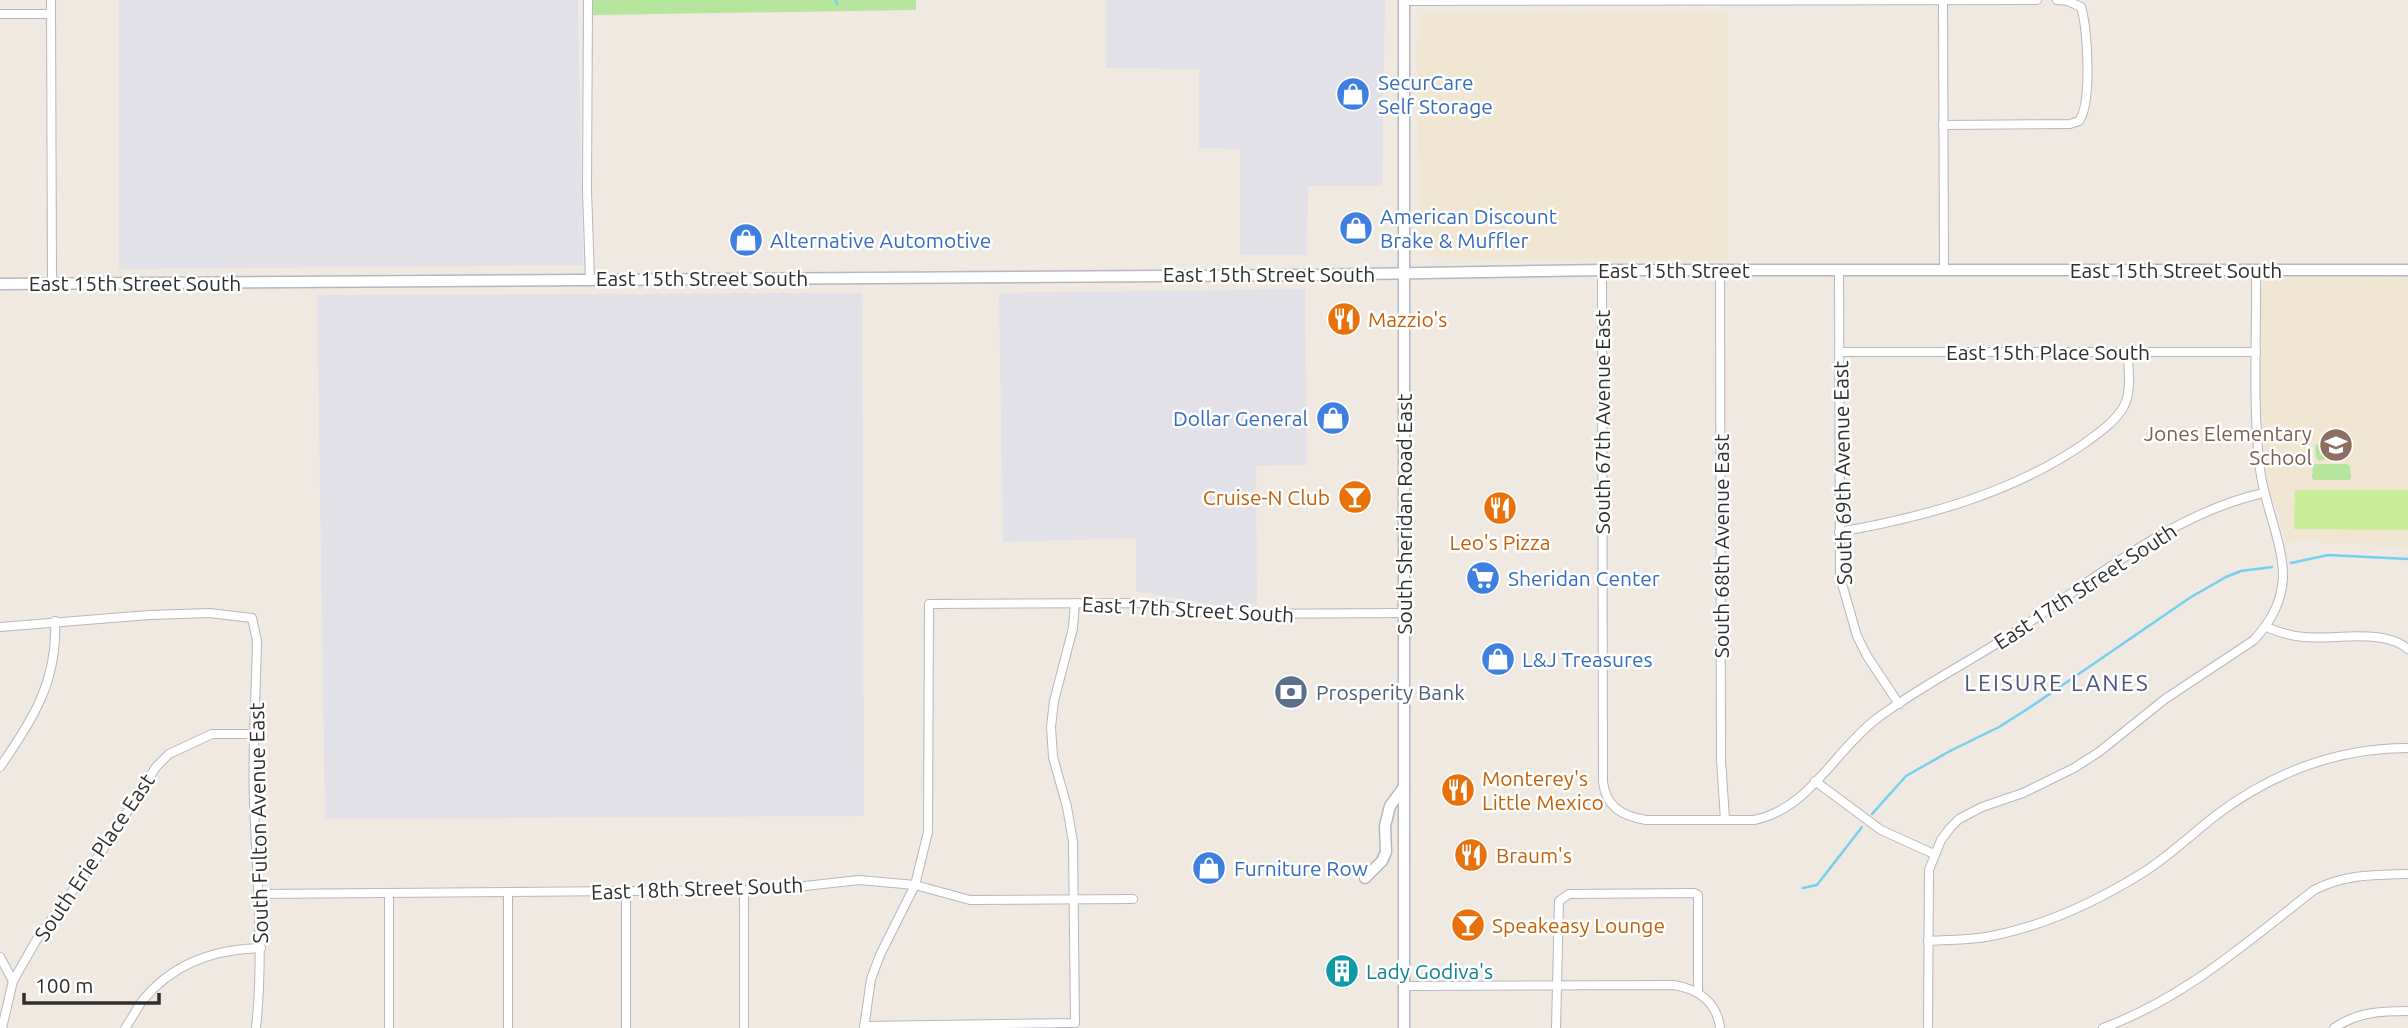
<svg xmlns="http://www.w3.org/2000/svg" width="2408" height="1028" font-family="Ubuntu,sans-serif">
	<rect width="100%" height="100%" fill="#efe9e1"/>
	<!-- industrial -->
	<g fill="#e3e1e8">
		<polygon points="119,0 578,0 583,265 119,269"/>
		<polygon points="1106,0 1385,0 1382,186 1308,186 1307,255 1240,255 1240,149 1199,148 1199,69 1106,68"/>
		<polygon points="1305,289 1307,465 1256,466 1257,605 1226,607 1136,591 1136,538 1003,542 999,293"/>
		<polygon points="862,293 864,816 325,819 317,295"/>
	</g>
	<!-- education -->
	<g fill="#f0e6d1">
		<polygon points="1427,13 1727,13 1727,260 1433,257 1424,253 1421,249 1416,44 1421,37 1421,15"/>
		<polygon points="2272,278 2408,279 2408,549 2348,543 2330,544 2312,539 2287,543 2268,485 2261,406 2262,287 2266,281"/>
	</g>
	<!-- green -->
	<g fill="#b6e59e">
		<polygon points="593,0 916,0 916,10 593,15"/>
		<polygon points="2333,442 2340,446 2341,455 2319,461 2316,458 2315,445"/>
		<polygon points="2315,464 2347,464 2350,466 2351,478 2349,480 2314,480 2312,478 2313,466"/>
	</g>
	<!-- pitch -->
	<polygon fill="#c9ec9a" points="2295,490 2408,490 2408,530 2294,529"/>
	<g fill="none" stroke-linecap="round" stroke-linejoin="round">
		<!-- stream -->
		<g stroke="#75cff0" stroke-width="2.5">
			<polyline points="836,0 837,4"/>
			<polyline points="2291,563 2328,555 2408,559"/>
			<polyline points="1872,814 1906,776 1950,751 1999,727 2029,708 2191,597 2226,577 2241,571 2272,567"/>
			<polyline points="1803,888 1817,885 1862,827"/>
		</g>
		<!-- street casing -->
		<g stroke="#b4b7c1" stroke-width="10">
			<g id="street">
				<polyline points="51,0 52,284"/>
				<polyline points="588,0 587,190 590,279"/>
				<polyline points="1404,1 2037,0"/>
				<polyline points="1943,1 1944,270"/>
				<polyline points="0,14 51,14"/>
				<path d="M1943 125 2070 124 2079 121C2092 104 2088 28 2081 7L2068 1 2057 0"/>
				<path d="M1602 270 1603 782C1606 807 1622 816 1646 820H1754C1809 809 1833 753 1875 720 1917 688 1966 664 2010 635 2089 584 2171 513 2264 493"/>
				<polyline points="1839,270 1840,577 1857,636 1867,656 1899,704"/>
				<polyline points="1720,271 1721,759 1725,820"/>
				<polyline points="1839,352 2256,352"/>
				<path d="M1839 532C1925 517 2013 493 2085 443 2099 433 2116 421 2124 406 2132 391 2128 369 2128 353"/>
				<path d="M0 627 149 615 209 613 252 618 257 641C256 694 252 749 254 802 257 878 264 953 256 1028"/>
				<path d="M2266 627C2278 632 2291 636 2304 637 2335 640 2383 628 2408 649"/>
				<path d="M0 767C32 721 58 681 55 621"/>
				<polyline points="1815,781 1881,830 1934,854"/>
				<polyline points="626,891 626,1028"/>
				<polyline points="258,894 744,890 787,888 859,880 915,885 970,900 1133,899"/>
				<path d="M1928 941C1947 940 1967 940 1986 937 2042 927 2096 902 2144 872 2169 856 2191 835 2215 816 2272 773 2337 748 2408 748"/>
				<polyline points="0,957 13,981"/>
				<path d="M1404 986 1674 985C1698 989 1717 1002 1720 1028"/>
				<polyline points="864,1026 1075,1023 1073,842 1067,807 1053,757 1051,727 1054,701 1073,628 1075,603"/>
				<polyline points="2,1028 13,981 37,939 102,851 156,767 169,754 212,734 255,734"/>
				<path d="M125 1028C132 1019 136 1009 143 1000 173 963 214 949 261 948"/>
				<polyline points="389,1028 389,893"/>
				<polyline points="508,1028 508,893"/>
				<polyline points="744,1028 744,890"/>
				<polyline points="864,1028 871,979 880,955 915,885 928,832 929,604 1147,603 1217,614 1404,613"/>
				<polyline points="1556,1028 1559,901 1569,894 1694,893 1698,895 1698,991"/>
				<path d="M1928 1028 1929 870 1941 840 1950 828 1959 819 1982 807 2023 793 2074 768 2099 752 2165 699 2254 640C2271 621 2281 604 2283 578 2284 545 2264 504 2260 469 2252 403 2257 336 2256 270"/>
				<path d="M2103 1028C2185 998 2247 942 2314 890 2345 874 2374 875 2408 874"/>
				<path d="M2334 1028C2358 1012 2380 1011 2408 1011"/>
			</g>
		</g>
		<!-- secondary casing -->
		<g stroke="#b4b7c1" stroke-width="13">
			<g id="secondary">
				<polyline points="0,284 1307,275 1602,270 2408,270"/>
				<polyline points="1365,878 1382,861 1386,852 1385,826 1390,806 1404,787"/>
				<polyline points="1404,1028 1404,0"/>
			</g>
		</g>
		<!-- street -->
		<use href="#street" stroke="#fff" stroke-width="8"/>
		<!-- secondary -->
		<use href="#secondary" stroke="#fff" stroke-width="10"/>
	</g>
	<!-- icons -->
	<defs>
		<g id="shop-disc" transform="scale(1.75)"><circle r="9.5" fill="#3f7fe0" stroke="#fff"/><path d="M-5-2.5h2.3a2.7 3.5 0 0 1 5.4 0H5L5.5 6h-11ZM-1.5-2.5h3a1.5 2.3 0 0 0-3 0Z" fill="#fff"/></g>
		<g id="restaurant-disc" transform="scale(1.75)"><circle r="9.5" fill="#e8710a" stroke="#fff"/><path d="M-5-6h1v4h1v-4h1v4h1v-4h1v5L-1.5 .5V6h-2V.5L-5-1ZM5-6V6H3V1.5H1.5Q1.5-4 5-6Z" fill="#fff"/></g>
		<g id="school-disc" transform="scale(1.75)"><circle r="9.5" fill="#8d6e63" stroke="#fff"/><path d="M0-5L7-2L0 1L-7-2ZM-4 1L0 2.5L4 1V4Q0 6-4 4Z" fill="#fff"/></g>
		<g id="bar-disc" transform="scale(1.75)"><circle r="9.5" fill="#e8710a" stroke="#fff"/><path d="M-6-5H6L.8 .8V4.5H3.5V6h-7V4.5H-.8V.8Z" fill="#fff"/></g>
		<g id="supermarket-disc" transform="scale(1.75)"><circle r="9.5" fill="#3f7fe0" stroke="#fff"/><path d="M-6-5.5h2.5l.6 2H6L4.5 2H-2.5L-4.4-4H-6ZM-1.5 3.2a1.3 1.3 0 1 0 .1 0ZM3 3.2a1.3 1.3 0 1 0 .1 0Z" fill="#fff"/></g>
		<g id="bank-disc" transform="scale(1.75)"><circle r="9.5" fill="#5c6f8a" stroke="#fff"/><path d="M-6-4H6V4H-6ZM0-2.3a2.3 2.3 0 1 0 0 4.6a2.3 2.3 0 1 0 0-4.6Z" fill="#fff"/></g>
		<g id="building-disc" transform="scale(1.75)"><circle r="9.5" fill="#0f9aa8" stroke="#fff"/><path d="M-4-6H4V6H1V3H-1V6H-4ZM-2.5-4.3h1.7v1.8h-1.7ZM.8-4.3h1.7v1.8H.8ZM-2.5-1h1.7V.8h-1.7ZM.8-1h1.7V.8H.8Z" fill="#fff"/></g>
	</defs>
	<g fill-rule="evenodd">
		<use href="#shop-disc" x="1353" y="94"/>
		<use href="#shop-disc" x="1356" y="228"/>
		<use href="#shop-disc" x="746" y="240"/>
		<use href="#restaurant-disc" x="1344" y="319"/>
		<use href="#shop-disc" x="1333" y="418"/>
		<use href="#school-disc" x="2336" y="445"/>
		<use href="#bar-disc" x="1355" y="497"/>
		<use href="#restaurant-disc" x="1500" y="508"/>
		<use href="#supermarket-disc" x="1483" y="578"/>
		<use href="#shop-disc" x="1498" y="659"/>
		<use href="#bank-disc" x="1291" y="692"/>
		<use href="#restaurant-disc" x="1458" y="790"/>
		<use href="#restaurant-disc" x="1471" y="855"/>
		<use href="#shop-disc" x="1209" y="868"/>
		<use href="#bar-disc" x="1468" y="925"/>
		<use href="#building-disc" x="1342" y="971"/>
	</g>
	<g text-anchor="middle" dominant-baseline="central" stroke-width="5" stroke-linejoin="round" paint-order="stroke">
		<!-- shop labels -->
		<g font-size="21" fill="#366cbe" stroke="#fff" text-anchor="start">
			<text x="1378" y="82">SecurCare<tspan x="1378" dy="24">Self Storage</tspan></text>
			<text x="1380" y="216">American Discount<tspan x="1380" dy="24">Brake &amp; Muffler</tspan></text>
			<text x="770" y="240">Alternative Automotive</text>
			<text x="1308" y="418" text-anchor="end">Dollar General</text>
			<text x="1508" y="578">Sheridan Center</text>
			<text x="1522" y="659">L&amp;J Treasures</text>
			<text x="1234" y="868">Furniture Row</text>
		</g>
		<!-- street labels -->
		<g font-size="21" fill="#2e2e2e" stroke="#fff">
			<text x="1674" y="270">East 15th Street</text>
			<text x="2176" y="270">East 15th Street South</text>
			<text x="1269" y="274">East 15th Street South</text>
			<text x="702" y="278">East 15th Street South</text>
			<text x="135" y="283">East 15th Street South</text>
			<text x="2048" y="352">East 15th Place South</text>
			<text transform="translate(1602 422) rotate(-90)">South 67th Avenue East</text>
			<text transform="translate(1842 473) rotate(-91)">South 69th Avenue East</text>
			<text transform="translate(1404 514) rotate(-90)">South Sheridan Road East</text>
			<text transform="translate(1721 546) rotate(-90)">South 68th Avenue East</text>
			<text transform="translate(2085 586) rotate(-33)">East 17th Street South</text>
			<text transform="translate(1188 609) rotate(3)">East 17th Street South</text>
			<text transform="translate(258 823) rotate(-91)">South Fulton Avenue East</text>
			<text transform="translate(94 857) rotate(-56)">South Erie Place East</text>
			<text transform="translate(697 888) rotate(-2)">East 18th Street South</text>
		</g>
		<!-- food labels -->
		<g font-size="21" fill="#c56008" stroke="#fff" text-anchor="start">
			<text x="1368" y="319">Mazzio's</text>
			<text x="1330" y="497" text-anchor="end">Cruise-N Club</text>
			<text x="1500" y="542" text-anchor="middle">Leo's Pizza</text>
			<text x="1482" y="778">Monterey's<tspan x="1482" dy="24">Little Mexico</tspan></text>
			<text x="1496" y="855">Braum's</text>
			<text x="1492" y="925">Speakeasy Lounge</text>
		</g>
		<!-- education labels -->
		<g font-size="21" fill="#785e54" stroke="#fff" text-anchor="end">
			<text x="2312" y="433">Jones Elementary<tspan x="2312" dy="24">School</tspan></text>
		</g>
		<!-- service labels -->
		<g font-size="21" fill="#4e5e75" stroke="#fff" text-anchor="start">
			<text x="1316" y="692">Prosperity Bank</text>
		</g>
		<!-- culture labels -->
		<g font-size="21" fill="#0d838f" stroke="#fff" text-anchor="start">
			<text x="1366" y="971">Lady Godiva's</text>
		</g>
		<!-- neighbourhood labels -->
		<g font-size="23" letter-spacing="2" fill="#4d5680" stroke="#fff">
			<text x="2057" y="682">LEISURE LANES</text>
		</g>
	</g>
	<!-- scale -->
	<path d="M24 993v10h135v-10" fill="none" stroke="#2e2e2e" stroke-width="3.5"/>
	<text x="35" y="993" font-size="21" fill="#2e2e2e" stroke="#ffffff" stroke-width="5" paint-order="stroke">100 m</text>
</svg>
